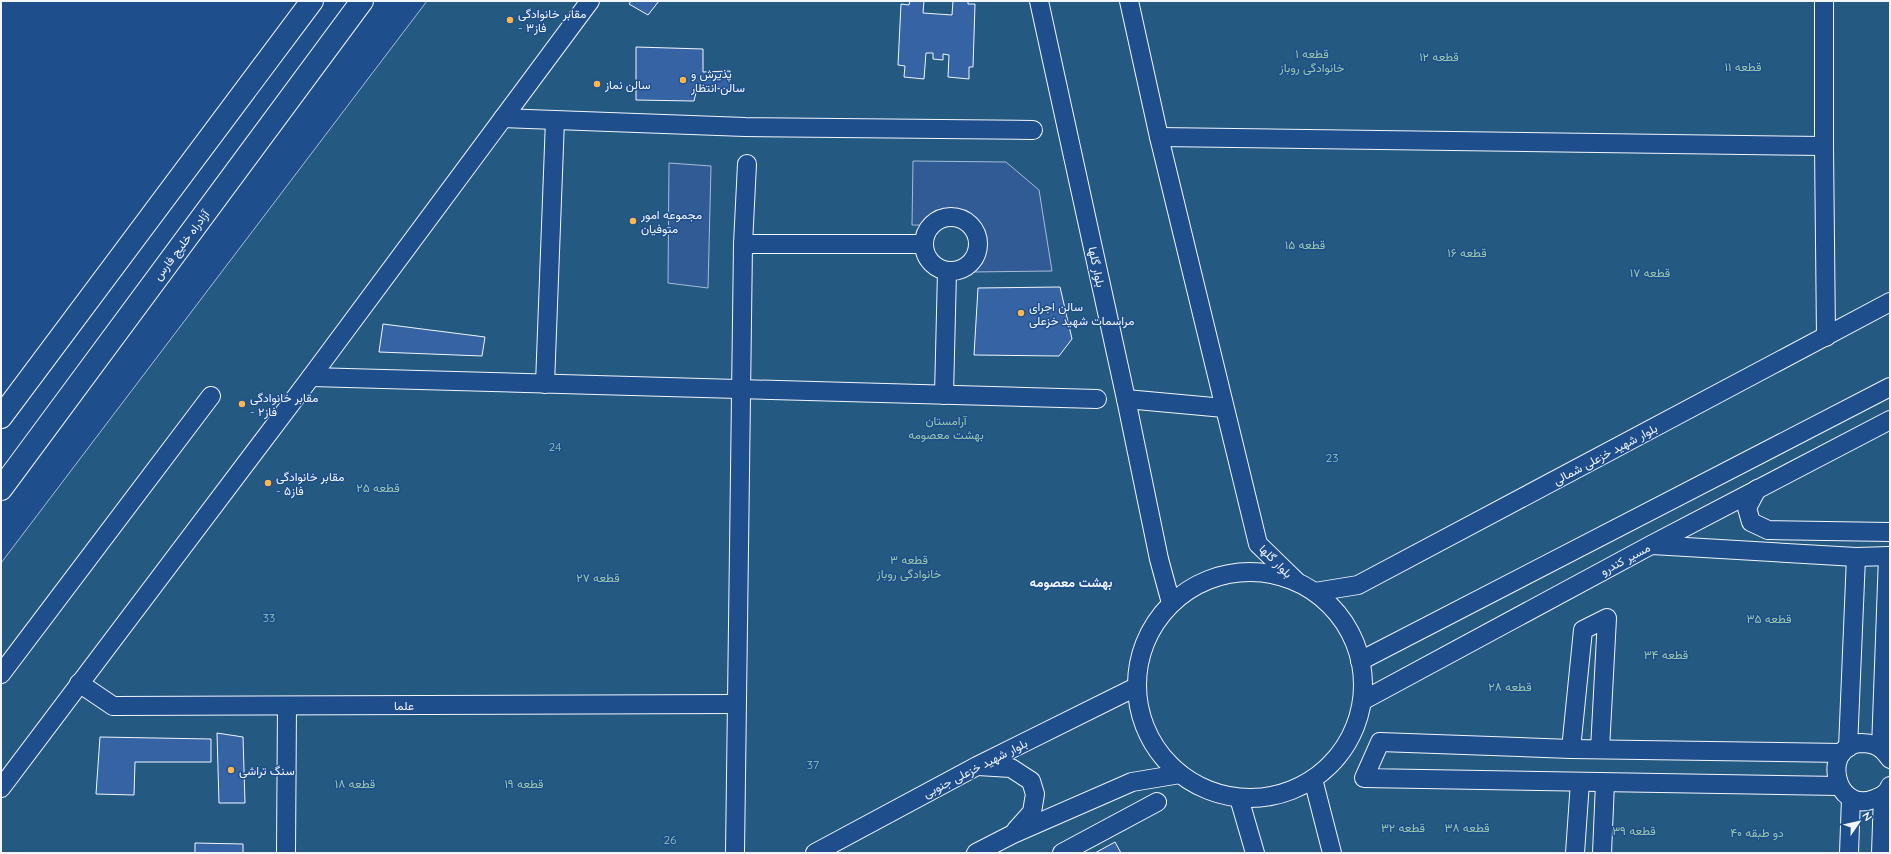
<svg xmlns="http://www.w3.org/2000/svg" width="1891" height="854" font-family="Quicksand,Vazirmatn,sans-serif">
	<rect width="100%" height="100%" fill="#1f4e8c"/>
	<!-- green -->
	<polygon fill="#245a82" stroke="#a8bbd7" points="427,1 1890,1 1890,853 1,853 1,563"/>
	<!-- parking -->
	<g fill="#305b95" stroke="#a8bbd7">
		<polygon points="913,161 1006,162 1039,190 1052,271 971,272 972,226 912,225"/>
		<polygon points="669,163 711,166 708,288 668,283"/>
	</g>
	<!-- building -->
	<g fill="#3563a3" stroke="#f2f6ff">
		<polygon points="631,1 659,1 648,15 629,4"/>
		<polygon points="910,1 924,1 923,13 952,15 953,1 968,1 968,4 975,4 973,67 969,67 969,79 948,77 949,55 943,54 943,60 933,59 933,53 926,53 924,79 904,77 905,66 898,65 901,4 909,5"/>
		<polygon points="636,47 703,49 703,72 730,71 730,89 697,88 694,101 636,100"/>
		<polygon points="1060,287 1072,339 1059,356 974,355 978,288"/>
		<polygon points="383,324 485,337 482,356 379,352"/>
		<polygon points="217,733 243,737 245,803 219,803"/>
		<polygon points="100,737 211,739 211,762 135,762 134,795 96,794"/>
		<polygon points="1115,842 1121,853 1095,853"/>
		<polygon points="195,843 243,844 243,853 195,853"/>
	</g>
	<g fill="none" stroke-linecap="round" stroke-linejoin="round">
		<!-- minor casing -->
		<g stroke="#f2f6ff" stroke-width="20">
			<g id="minor">
				<polyline points="1039,1 1126,399 1159,559 1171,603"/>
				<polyline points="1129,1 1159,137 1258,544 1296,581"/>
				<polyline points="503,118 745,127 1033,130"/>
				<polyline points="1159,137 1824,146 1824,1"/>
				<polyline points="1824,146 1826,337"/>
				<circle cx="951" cy="244" r="27"/>
				<polyline points="743,244 924,244"/>
				<polyline points="311,377 1097,399"/>
				<polyline points="545,384 555,120"/>
				<polyline points="944,395 947,271"/>
				<polyline points="1126,399 1224,408"/>
				<polyline points="1757,489 1747,508 1751,522 1768,530 1890,532"/>
				<polyline points="1652,545 1856,557 1890,556"/>
				<circle cx="1250" cy="685" r="113"/>
				<polyline points="1315,592 1358,585 1890,302"/>
				<polyline points="1360,661 1890,387"/>
				<polyline points="1,674 211,396"/>
				<polyline points="79,683 113,706 736,704"/>
				<polyline points="1362,701 1651,545 1890,420"/>
				<polyline points="1848,748 1856,557"/>
				<polyline points="1881,748 1888,556"/>
				<polyline points="1571,749 1583,630 1607,618 1600,749"/>
				<path d="M1890 759C1883 748 1875 743 1862 743 1820 744 1834 815 1874 799 1882 796 1887 794 1890 786"/>
				<polyline points="978,766 1011,768 1031,781 1035,794 1032,812 1016,830"/>
				<polyline points="1313,779 1332,853"/>
				<polyline points="1839,786 1364,778 1380,742 1571,749 1842,753"/>
				<polyline points="1,788 311,377 590,1"/>
				<polyline points="1239,798 1255,853"/>
				<polyline points="286,853 287,706"/>
				<polyline points="735,853 743,244 747,164"/>
				<polyline points="815,853 977,766 1136,687"/>
				<polyline points="976,853 1013,834 1132,782 1180,774"/>
				<polyline points="1062,853 1157,802"/>
				<polyline points="1575,853 1580,782"/>
				<polyline points="1602,853 1605,783"/>
				<polyline points="1849,853 1851,798"/>
				<polyline points="1881,853 1883,795"/>
			</g>
		</g>
		<!-- highway casing -->
		<g stroke="#f2f6ff" stroke-width="24">
			<g id="highway">
				<polyline points="1,417 312,1"/>
				<polyline points="1,489 362,1"/>
			</g>
		</g>
		<!-- path -->
		<polyline stroke="#b3c4dc" stroke-width="2.5" stroke-dasharray="3 2" stroke-linecap="butt" points="1189,789 1198,786"/>
		<!-- minor -->
		<use href="#minor" stroke="#1f4e8c" stroke-width="18"/>
		<!-- highway -->
		<use href="#highway" stroke="#1f4e8c" stroke-width="22"/>
	</g>
	<!-- markers -->
	<g fill="#ffb74d" stroke="#1f4e8c" stroke-width="1.5">
		<circle cx="510" cy="20" r="4"/>
		<circle cx="683" cy="80" r="4"/>
		<circle cx="597" cy="84" r="4"/>
		<circle cx="633" cy="221" r="4"/>
		<circle cx="1021" cy="313" r="4"/>
		<circle cx="242" cy="404" r="4"/>
		<circle cx="268" cy="483" r="4"/>
		<circle cx="231" cy="770" r="4"/>
	</g>
	<g text-anchor="middle" dominant-baseline="central" stroke-width="3" stroke-linejoin="round" paint-order="stroke">
		<!-- poi labels -->
		<g font-size="12" fill="#f2f6ff" stroke="#1f4e8c" text-anchor="start">
			<text x="518" y="13">مقابر خانوادگی<tspan x="518" dy="14">- فاز۳</tspan></text>
			<text x="691" y="73">پذیرش و<tspan x="691" dy="14">سالن انتظار</tspan></text>
			<text x="605" y="84">سالن نماز</text>
			<text x="641" y="214">مجموعه امور<tspan x="641" dy="14">متوفیان</tspan></text>
			<text x="1029" y="306">سالن اجرای<tspan x="1029" dy="14">مراسمات شهید خزعلی</tspan></text>
			<text x="250" y="397">مقابر خانوادگی<tspan x="250" dy="14">- فاز۲</tspan></text>
			<text x="276" y="476">مقابر خانوادگی<tspan x="276" dy="14">- فاز۵</tspan></text>
			<text x="239" y="770">سنگ تراشی</text>
		</g>
		<!-- park labels -->
		<g font-size="12" fill="#97c8a6" stroke="#1f4e8c">
			<text x="1312" y="53">قطعه ۱<tspan x="1312" dy="14">خانوادگی روباز</tspan></text>
			<text x="1439" y="56">قطعه ۱۲</text>
			<text x="1743" y="66">قطعه ۱۱</text>
			<text x="1305" y="244">قطعه ۱۵</text>
			<text x="1467" y="252">قطعه ۱۶</text>
			<text x="1650" y="272">قطعه ۱۷</text>
			<text x="946" y="420">آرامستان<tspan x="946" dy="14">بهشت معصومه</tspan></text>
			<text x="555" y="446">24</text>
			<text x="1332" y="457">23</text>
			<text x="378" y="487">قطعه ۲۵</text>
			<text x="909" y="559">قطعه ۳<tspan x="909" dy="14">خانوادگی روباز</tspan></text>
			<text x="598" y="577">قطعه ۲۷</text>
			<text x="269" y="617">33</text>
			<text x="1769" y="618">قطعه ۳۵</text>
			<text x="1666" y="654">قطعه ۳۴</text>
			<text x="1510" y="686">قطعه ۲۸</text>
			<text x="813" y="764">37</text>
			<text x="355" y="783">قطعه ۱۸</text>
			<text x="524" y="783">قطعه ۱۹</text>
			<text x="1403" y="827">قطعه ۳۲</text>
			<text x="1467" y="827">قطعه ۳۸</text>
			<text x="1634" y="830">قطعه ۳۹</text>
			<text x="1757" y="832">۴۰ دو طبقه</text>
			<text x="670" y="839">26</text>
		</g>
		<!-- street labels -->
		<g font-size="12" fill="#f2f6ff" stroke="#1f4e8c">
			<text transform="translate(181 245) rotate(-53)">آزادراه خلیج فارس</text>
			<text transform="translate(1097 267) rotate(78)">بلوار گلها</text>
			<text transform="translate(1605 454) rotate(-28)">بلوار شهید خزعلی شمالی</text>
			<text transform="translate(1625 559) rotate(-28)">مسیر کندرو</text>
			<text transform="translate(1276 561) rotate(45)">بلوار گلها</text>
			<text x="404" y="705">علما</text>
			<text transform="translate(975 768) rotate(-27)">بلوار شهید خزعلی جنوبی</text>
		</g>
		<!-- neighbourhood labels -->
		<g font-size="13" font-weight="bold" fill="#f2f6ff" stroke="#1f4e8c">
			<text x="1071" y="582">بهشت معصومه</text>
		</g>
	</g>
	<!-- border -->
	<rect width="1891" height="854" fill="none" stroke="#f2f6ff" stroke-width="4"/>
	<!-- north arrow -->
	<g transform="translate(1859 822) rotate(56)" stroke="#1f4e8c" stroke-width="3" paint-order="stroke">
	<path d="M0-3L7 15L0 10L-7 15Z" fill="#f2f6ff"/>
	<text y="-6" font-size="11" font-weight="bold" text-anchor="middle" fill="#f2f6ff">N</text>
	</g>
</svg>
